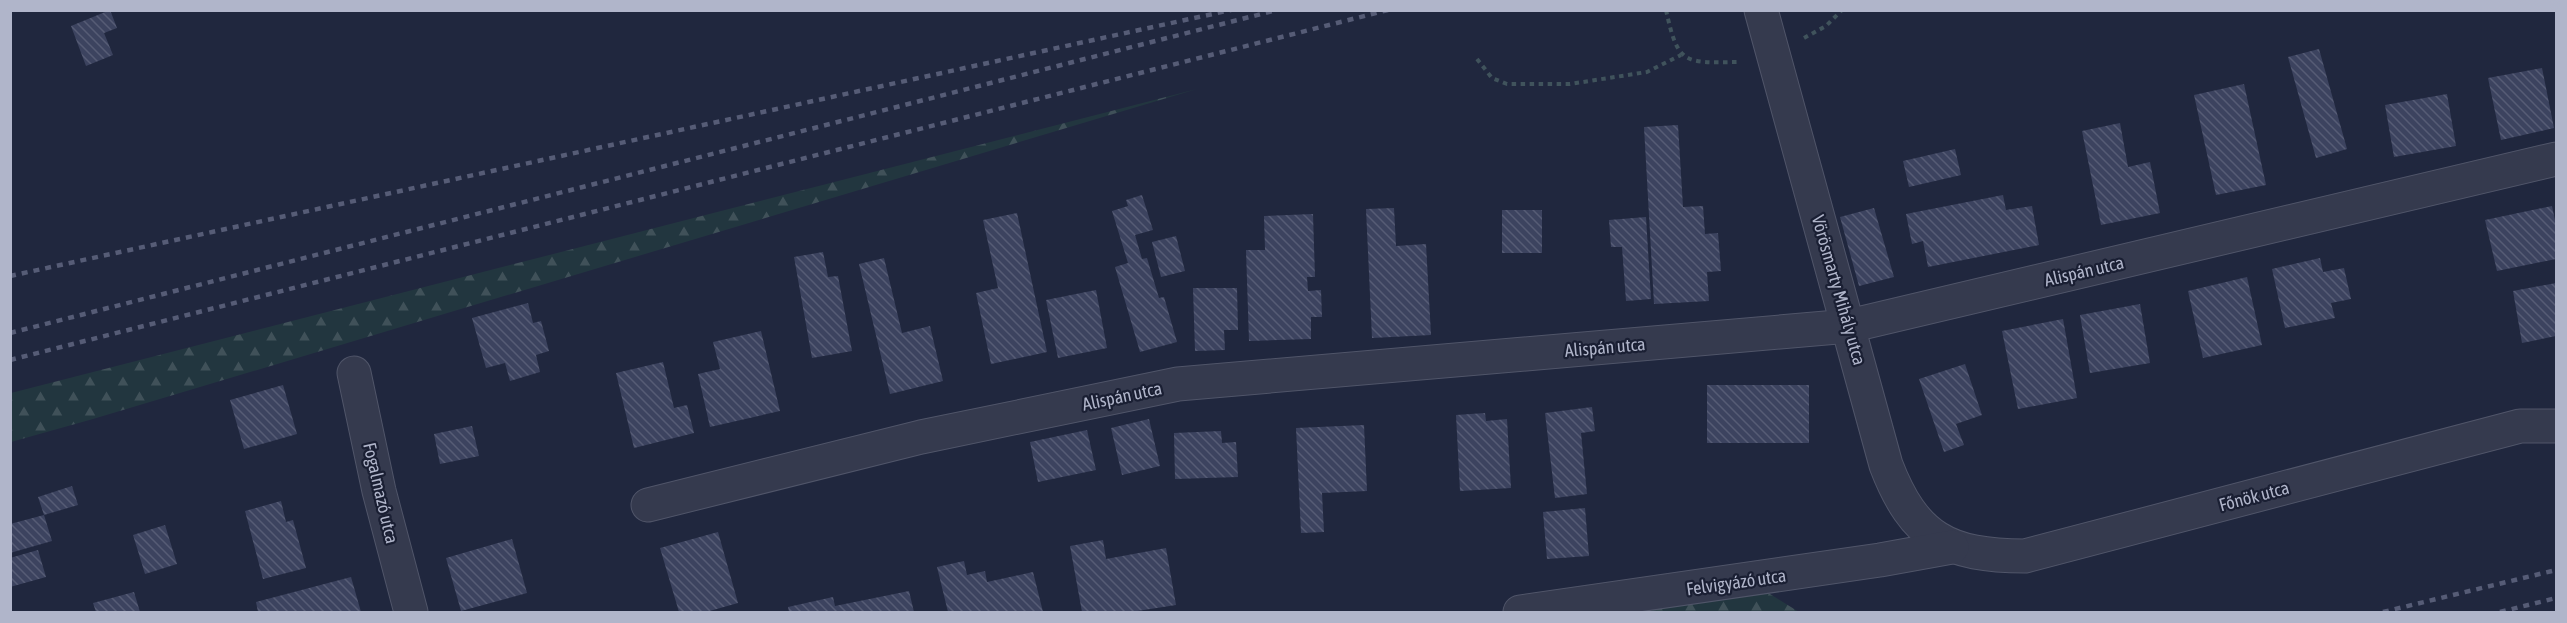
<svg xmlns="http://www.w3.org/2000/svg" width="2567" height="623" font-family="'Asap Condensed',sans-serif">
	<defs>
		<pattern id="forest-firs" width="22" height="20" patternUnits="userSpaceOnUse" patternTransform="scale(1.5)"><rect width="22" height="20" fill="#22363f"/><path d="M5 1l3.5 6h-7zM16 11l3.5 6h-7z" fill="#405159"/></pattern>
		<pattern id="building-back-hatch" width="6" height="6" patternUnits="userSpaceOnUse" patternTransform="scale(1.5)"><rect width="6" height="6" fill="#3c435f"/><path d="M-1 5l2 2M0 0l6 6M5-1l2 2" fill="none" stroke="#565c75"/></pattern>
	</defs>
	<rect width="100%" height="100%" fill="#20273e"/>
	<!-- forest -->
	<g fill="url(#forest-firs)">
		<polygon points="1197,89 93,419 11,442 11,393"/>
		<polygon points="1762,589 1799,612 1607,612"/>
	</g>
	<!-- building -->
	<g fill="url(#building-back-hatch)">
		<polygon points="110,10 117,28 104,33 113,55 86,66 71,26"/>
		<polygon points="2319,49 2347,149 2316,158 2288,57"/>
		<polygon points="2542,68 2554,128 2501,140 2488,78"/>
		<polygon points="2244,84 2266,185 2216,195 2194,95"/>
		<polygon points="2447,94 2456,146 2394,157 2385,105"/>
		<polygon points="2120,123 2128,167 2150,162 2160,213 2101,225 2082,131"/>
		<polygon points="1678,125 1683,207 1703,206 1705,234 1718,233 1721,271 1707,272 1709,301 1654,304 1644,127"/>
		<polygon points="1955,149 1961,175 1909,187 1903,161"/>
		<polygon points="1142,195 1153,230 1135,235 1142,259 1147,258 1159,298 1164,297 1177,342 1140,352 1115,267 1128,263 1112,211 1128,206 1126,200"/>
		<polygon points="2003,195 2006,210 2032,206 2039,245 1928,267 1923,241 1912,244 1906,214"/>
		<polygon points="2552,206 2556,225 2556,259 2497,271 2485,220"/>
		<polygon points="1394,208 1396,246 1426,244 1431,335 1372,338 1366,209"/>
		<polygon points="1874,208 1894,277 1859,286 1840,217"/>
		<rect x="1502" y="210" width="40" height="43"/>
		<polygon points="1017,213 1047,352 991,364 976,293 998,288 983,220"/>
		<polygon points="1313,214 1315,277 1307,277 1308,291 1321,290 1322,317 1311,317 1311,339 1249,341 1246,250 1265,250 1264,216"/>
		<polygon points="1646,217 1651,299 1626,301 1622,247 1611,247 1609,220"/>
		<polygon points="1176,236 1185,271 1161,277 1152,242"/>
		<polygon points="823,252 828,277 838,276 852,351 812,358 794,257"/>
		<polygon points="884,258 902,333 930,326 943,381 890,394 859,264"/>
		<polygon points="2320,258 2323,272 2344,268 2351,299 2331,303 2335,318 2285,328 2272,269"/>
		<polygon points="2247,277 2262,345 2203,358 2188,291"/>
		<polygon points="2556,283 2556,336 2522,343 2513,291"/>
		<polygon points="1193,288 1237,288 1238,330 1224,330 1225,350 1195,351"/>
		<polygon points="1096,290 1107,348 1058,358 1046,300"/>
		<polygon points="528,303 533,323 541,321 549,351 536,355 540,372 510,381 505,363 486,368 472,318"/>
		<polygon points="2140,304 2150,363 2090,373 2080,315"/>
		<polygon points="2063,319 2077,398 2018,409 2002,331"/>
		<polygon points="761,331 780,411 710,427 698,374 720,369 713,342"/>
		<polygon points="663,362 674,408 687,405 694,433 634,448 616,373"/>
		<polygon points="1965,364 1982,415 1956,424 1964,445 1944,452 1919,379"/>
		<polygon points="283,385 297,434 244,449 230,400"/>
		<rect x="1707" y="385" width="102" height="58"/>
		<polygon points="1592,407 1595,431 1581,433 1587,494 1555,498 1545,413"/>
		<polygon points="1485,413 1486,421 1507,419 1511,488 1460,491 1456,415"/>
		<polygon points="1149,419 1160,466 1122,475 1111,428"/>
		<polygon points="1364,425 1367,491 1322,493 1324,532 1301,533 1296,428"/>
		<polygon points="472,426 479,456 440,464 434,434"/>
		<polygon points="1087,430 1096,470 1038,482 1030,442"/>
		<polygon points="1221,431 1222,443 1236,442 1238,477 1175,479 1174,433"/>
		<polygon points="72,486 78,505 44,515 38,497"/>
		<polygon points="281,501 286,522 293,520 306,568 263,579 245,511"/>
		<polygon points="1585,508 1589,556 1547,559 1543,512"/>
		<polygon points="44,515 52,541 10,553 10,524"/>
		<polygon points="165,525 177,564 145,574 133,535"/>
		<polygon points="718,532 738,603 706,612 679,612 660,548"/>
		<polygon points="512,539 527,593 461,611 446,558"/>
		<polygon points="1103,540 1106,559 1166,548 1176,605 1131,612 1082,612 1070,546"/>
		<polygon points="38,550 46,577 10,587 10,558"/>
		<polygon points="964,561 967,575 985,571 987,582 1033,572 1043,612 948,612 937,567"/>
		<polygon points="351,577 361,612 258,612 256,602"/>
		<polygon points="909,591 914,612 789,612 788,607 833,597 835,606"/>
		<polygon points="134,592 140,612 96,612 93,603"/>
	</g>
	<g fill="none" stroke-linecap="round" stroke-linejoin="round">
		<!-- street casing -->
		<g stroke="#505569" stroke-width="35">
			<g id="street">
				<path d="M1761 10 1886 465C1914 538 1948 556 2025 556L2520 426H2556"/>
				<polyline points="354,373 379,491 411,612"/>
				<polyline points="648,505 921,437 1178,384 1849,326 2556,159"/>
				<polyline points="1520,612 1880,560 1952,547"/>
			</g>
		</g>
		<!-- path -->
		<g stroke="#40535c" stroke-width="4" stroke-dasharray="4.5 4.5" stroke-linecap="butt">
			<path d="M1666 10C1678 65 1684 63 1738 62"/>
			<polyline points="1804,38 1826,26 1842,10"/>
			<polyline points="1477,59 1492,78 1507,84 1570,84 1647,72 1681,55"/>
		</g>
		<!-- street -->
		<use href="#street" stroke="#353a4e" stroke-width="33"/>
		<!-- rail -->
		<g stroke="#565c76" stroke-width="4.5" stroke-dasharray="6 6" stroke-linecap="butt">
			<polyline points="10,276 1231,10"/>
			<polyline points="10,333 1277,10"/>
			<polyline points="10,360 1388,10"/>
			<polyline points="2383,612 2556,570"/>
			<polyline points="2500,612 2556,598"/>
		</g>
	</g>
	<g text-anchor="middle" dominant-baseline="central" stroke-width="4.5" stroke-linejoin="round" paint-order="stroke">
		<!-- street labels -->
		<g font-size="18" fill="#b0b5ca" stroke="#1a1f33">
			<text transform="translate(2084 271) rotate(-13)">Alispán utca</text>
			<text transform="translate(1839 290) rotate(74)">Vörösmarty Mihály utca</text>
			<text transform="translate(1605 347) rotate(-5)">Alispán utca</text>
			<text transform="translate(1122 396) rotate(-12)">Alispán utca</text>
			<text transform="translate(381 493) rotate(77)">Fogalmazó utca</text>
			<text transform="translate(2254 496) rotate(-15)">Főnök utca</text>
			<text transform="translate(1736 582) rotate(-8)">Felvigyázó utca</text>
		</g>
	</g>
	<!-- border -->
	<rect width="2567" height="623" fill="none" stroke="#b0b5ca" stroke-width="24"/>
</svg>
